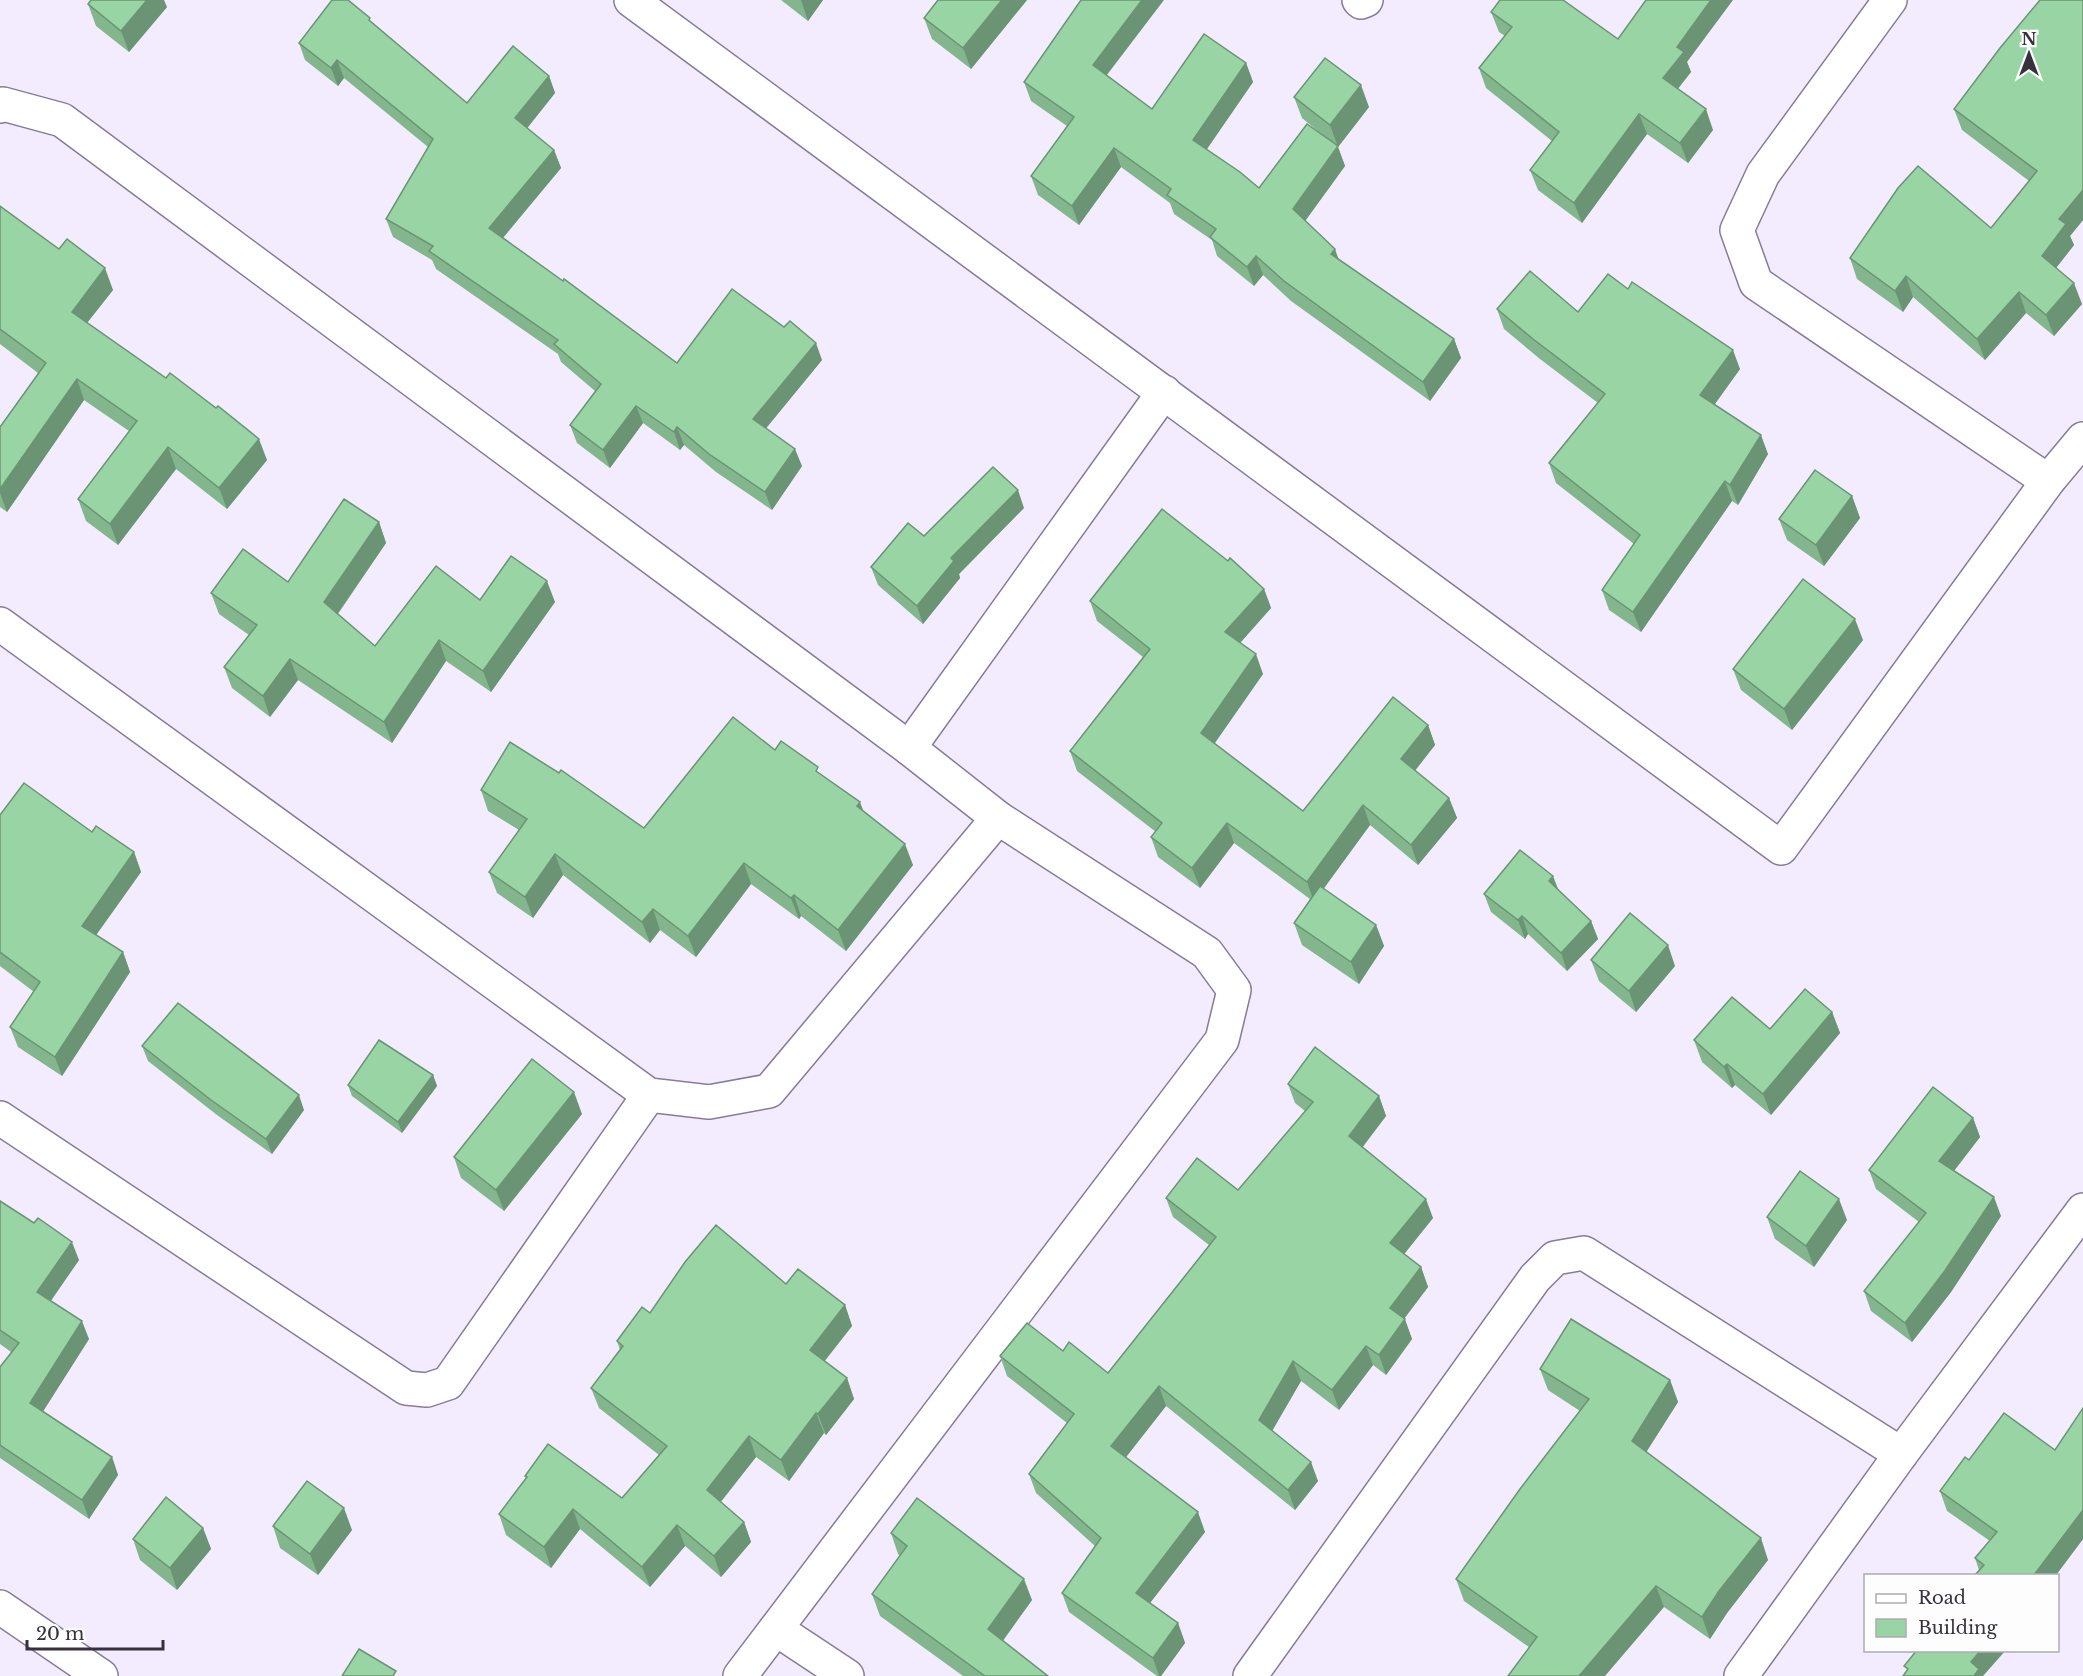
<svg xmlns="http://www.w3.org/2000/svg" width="2083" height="1676" font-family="'Libre Baskerville',serif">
	<rect width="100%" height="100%" fill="#f3ecff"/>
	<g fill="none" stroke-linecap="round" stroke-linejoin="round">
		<!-- minor casing -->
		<g stroke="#877b98" stroke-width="36">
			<g id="minor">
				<polyline points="631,0 1781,848 2048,481 2083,439"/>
				<polyline points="1359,0 1361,2 1366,0"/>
				<polyline points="1890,0 1763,174 1737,230 1756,283 2048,481"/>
				<polyline points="0,106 3,104 62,120 909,748 998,818 769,1091 709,1102 649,1095 0,624"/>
				<polyline points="909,748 1164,392"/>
				<polyline points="0,1118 406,1388 427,1390 448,1383 649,1095"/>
				<polyline points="0,1607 101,1676"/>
				<polyline points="776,1629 847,1676"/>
				<polyline points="740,1676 1222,1040 1234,990 1207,953 998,818"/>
				<polyline points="1250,1676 1535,1278 1555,1258 1584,1253 1901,1454"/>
				<polyline points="1741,1676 1901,1454 2083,1210"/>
			</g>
		</g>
		<!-- minor -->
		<use href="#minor" stroke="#fff" stroke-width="33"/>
	</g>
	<!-- wall -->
	<g fill="#83b68d">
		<polygon points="781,0 823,0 808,21"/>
		<polygon points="1027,0 971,69 932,39 924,18"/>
		<polygon points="2083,0 2083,220 2070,236 2074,245 2056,268 2082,304 2054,336 2026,313 1985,360 1913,297 1903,312 1857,279 1850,258 1991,228 2029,181 1962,130 1954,109"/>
		<polygon points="88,4 167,7 129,52 96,26"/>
		<polygon points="1491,12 1618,39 1687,62 1691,72 1678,89 1713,130 1688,163 1647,134 1582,223 1538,190 1530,170 1552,141 1486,88 1479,68 1505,36 1499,32"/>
		<polygon points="373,24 467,103 549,76 555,93 527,128 554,150 561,168 503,238 677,363 822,360 766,428 802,466 772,510 716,472 684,445 680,450 643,423 610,468 577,443 570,425 595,391 561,362 558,354 436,269 432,260 393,237 386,219 428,147 344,78 338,86 305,60 299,43"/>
		<polygon points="1246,63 1253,82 1207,149 1259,188 1330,141 1302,118 1294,97 1369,107 1338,147 1345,166 1305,221 1339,259 1454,339 1461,358 1430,401 1291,301 1263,275 1254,286 1217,256 1212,240 1174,214 1170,203 1121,167 1079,225 1038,195 1031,176 1067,126 1031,101 1024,82 1107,75 1152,109"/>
		<polygon points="0,206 113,290 87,323 267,460 227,509 176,469 118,545 86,521 78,499 129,431 84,400 7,512 0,507 0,427 38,373 0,344"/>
		<polygon points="1628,289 1740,369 1714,405 1768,454 1738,505 1732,501 1641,632 1609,610 1602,590 1634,544 1556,483 1549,463 1598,403 1540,359 1504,329 1497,309 1578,312"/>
		<polygon points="1852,496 1860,518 1824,566 1787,540 1779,519"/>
		<polygon points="1024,508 959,574 960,578 923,624 878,585 871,567 924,536"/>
		<polygon points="379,522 386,543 338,614 375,646 480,600 555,602 491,692 446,661 392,743 298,680 270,717 232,688 224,667 249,635 219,614 211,593 288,582"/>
		<polygon points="1264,589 1271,608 1240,643 1263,674 1214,743 1303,811 1428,725 1435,745 1415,771 1449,798 1457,818 1418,865 1370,825 1323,889 1376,925 1384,946 1359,984 1302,945 1294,923 1310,899 1234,843 1200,888 1158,857 1151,837 1156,832 1077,771 1070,751 1143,657 1097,621 1090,601"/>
		<polygon points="1863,640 1792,730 1741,690 1733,669"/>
		<polygon points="775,750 821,775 864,812 913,865 846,951 801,916 799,919 751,884 696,957 660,930 650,943 563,875 533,918 497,893 489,872 519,830 488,811 481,790 644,828"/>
		<polygon points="0,815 92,832 134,852 141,872 96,935 123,952 130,972 62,1076 18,1047 10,1027 34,992 0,966"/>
		<polygon points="1558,890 1591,921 1598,939 1567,971 1528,934 1525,939 1491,912 1484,894"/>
		<polygon points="1591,960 1675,966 1636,1012 1599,981"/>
		<polygon points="1832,1012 1840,1033 1771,1115 1735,1085 1732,1088 1702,1062 1694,1040 1770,1029"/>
		<polygon points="142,1046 304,1110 272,1154 217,1115 148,1061"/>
		<polygon points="433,1075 437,1086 402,1133 352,1096 348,1085"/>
		<polygon points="1288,1084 1379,1096 1386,1116 1362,1147 1433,1218 1404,1254 1421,1267 1428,1287 1404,1319 1412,1339 1386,1375 1373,1365 1339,1410 1301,1381 1272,1430 1318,1481 1295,1510 1166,1406 1126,1457 1205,1532 1150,1603 1178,1623 1185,1643 1161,1676 1157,1676 1069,1612 1062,1593 1095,1546 1036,1493 1029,1474 1067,1423 1007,1376 1000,1356 1063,1351 1108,1373 1209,1245 1173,1217 1166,1198 1238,1190 1305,1111 1295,1103"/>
		<polygon points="582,1114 504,1211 461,1178 454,1157"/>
		<polygon points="1973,1118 1980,1137 1954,1171 2001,1216 1951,1292 1912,1342 1871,1311 1864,1291 1919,1222 1876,1189 1869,1170"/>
		<polygon points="0,1201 79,1260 51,1301 89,1339 43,1411 112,1457 118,1475 89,1519 0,1458 0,1367 11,1352 0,1344"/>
		<polygon points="1767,1217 1847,1220 1814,1267 1775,1239"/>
		<polygon points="786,1284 845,1305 852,1326 825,1361 847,1378 854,1399 826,1435 824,1433 789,1481 756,1457 721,1502 744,1522 751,1542 721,1577 685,1546 650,1587 580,1529 551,1568 506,1535 499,1514 526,1478 525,1476 622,1498 659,1455 599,1408 591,1388 620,1350 617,1341 650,1313"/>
		<polygon points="1540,1369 1670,1380 1678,1402 1646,1452 1768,1560 1727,1613 1710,1639 1664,1607 1529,1647 1464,1601 1456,1579 1580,1411 1548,1390"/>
		<polygon points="1940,1491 2083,1539 2056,1575 1975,1575 1979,1570 1975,1558 1990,1541 1947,1511"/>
		<polygon points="273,1526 352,1530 318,1575 280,1548"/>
		<polygon points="203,1528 211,1549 177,1590 140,1560 133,1539"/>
		<polygon points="891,1533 1032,1600 1003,1641 1048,1676 963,1676 880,1616 872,1594 900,1556 898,1554"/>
	</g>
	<!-- shaded-wall -->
	<g fill="#6a9473">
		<polygon points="147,0 164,0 167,7 129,52 121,31"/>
		<polygon points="801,0 823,0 808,21"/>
		<polygon points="1002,0 1027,0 971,69 963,48"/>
		<polygon points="1142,0 1164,0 1100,84 1093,65"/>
		<polygon points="1711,0 1733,0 1687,62 1691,72 1670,98 1663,78 1677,47"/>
		<polygon points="337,60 344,78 338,86 331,68"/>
		<polygon points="1246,63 1253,82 1200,159 1193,140"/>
		<polygon points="549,76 555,93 521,136 515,118"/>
		<polygon points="1361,85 1369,107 1338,147 1345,166 1300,228 1293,209 1338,147 1330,125"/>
		<polygon points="1706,109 1713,130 1688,163 1680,143"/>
		<polygon points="1639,114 1647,134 1582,223 1574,203"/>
		<polygon points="1114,148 1121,167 1079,225 1072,206"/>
		<polygon points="554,150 561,168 496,246 489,228"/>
		<polygon points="2083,190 2083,220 2070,236 2074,245 2049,277 2042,256 2059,219"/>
		<polygon points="1335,249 1342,269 1331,254"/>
		<polygon points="1256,256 1263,275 1254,286 1247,267"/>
		<polygon points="105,268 113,290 79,333 72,312"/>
		<polygon points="1906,276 1913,297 1903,312 1895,291"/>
		<polygon points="2074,283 2082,304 2054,336 2046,315"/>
		<polygon points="2019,292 2026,313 1985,360 1977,339"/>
		<polygon points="1454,339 1461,358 1430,401 1423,382"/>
		<polygon points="816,343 822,360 759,437 753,419"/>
		<polygon points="1733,350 1740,369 1707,415 1700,395"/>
		<polygon points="77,379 84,400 7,512 0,493 0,489"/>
		<polygon points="636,406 643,423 610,468 603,450"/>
		<polygon points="677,427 684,445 680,450 674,432"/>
		<polygon points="1761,435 1768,454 1738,505 1730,485"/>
		<polygon points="259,439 267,460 227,509 219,488"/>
		<polygon points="168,447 176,469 118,545 110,524"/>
		<polygon points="795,449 802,466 772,510 765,492"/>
		<polygon points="1725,481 1732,501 1641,632 1633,612"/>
		<polygon points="1018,490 1024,508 959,574 960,578 923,624 917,606 951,558"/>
		<polygon points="1852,496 1860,518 1824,566 1816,545"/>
		<polygon points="379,522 386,543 331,623 324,602"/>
		<polygon points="547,581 555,602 491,692 483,671"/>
		<polygon points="1264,589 1271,608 1232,652 1225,632"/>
		<polygon points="1855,619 1863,640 1792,730 1784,709"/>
		<polygon points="439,640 446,661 392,743 384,722"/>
		<polygon points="1256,654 1263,674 1208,753 1201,733"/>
		<polygon points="290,659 298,680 270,717 263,696"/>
		<polygon points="1428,725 1435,745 1408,779 1401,759"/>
		<polygon points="1449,798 1457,818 1418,865 1411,845"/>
		<polygon points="860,802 868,823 857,806"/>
		<polygon points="1363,805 1370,825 1314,902 1307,882"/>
		<polygon points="1227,823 1234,843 1200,888 1192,868"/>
		<polygon points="905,844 913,865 846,951 838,930"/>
		<polygon points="134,852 141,872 89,945 82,926"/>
		<polygon points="555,854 563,875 533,918 525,897"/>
		<polygon points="744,863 751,884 696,957 688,936"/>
		<polygon points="1553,876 1560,894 1549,881"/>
		<polygon points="794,895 801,916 799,919 791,898"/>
		<polygon points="653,909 660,930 650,943 642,922"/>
		<polygon points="1522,916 1528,934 1525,939 1518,920"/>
		<polygon points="1591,921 1598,939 1567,971 1561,953"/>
		<polygon points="1376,925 1384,946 1359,984 1351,962"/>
		<polygon points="1668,945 1675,966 1636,1012 1629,991"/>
		<polygon points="123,952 130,972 62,1076 55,1057"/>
		<polygon points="1832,1012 1840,1033 1771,1115 1763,1094"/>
		<polygon points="1727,1064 1735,1085 1732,1088 1724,1067"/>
		<polygon points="433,1075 437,1086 402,1133 398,1122"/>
		<polygon points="574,1092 582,1114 504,1211 496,1190"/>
		<polygon points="299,1095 304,1110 272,1154 266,1139"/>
		<polygon points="1379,1096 1386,1116 1356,1156 1349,1136"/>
		<polygon points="1973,1118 1980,1137 1946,1181 1939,1161"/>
		<polygon points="1994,1197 2001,1216 1951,1292 1912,1342 1905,1323"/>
		<polygon points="1426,1199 1433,1218 1397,1263 1390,1243"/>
		<polygon points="1839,1199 1847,1220 1814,1267 1806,1246"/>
		<polygon points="72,1242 79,1260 44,1310 37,1292"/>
		<polygon points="1421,1267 1428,1287 1397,1328 1390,1308"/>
		<polygon points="845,1305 852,1326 817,1370 810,1350"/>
		<polygon points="1405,1319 1412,1339 1386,1375 1379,1355"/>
		<polygon points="82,1321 89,1339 37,1421 30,1403"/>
		<polygon points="1366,1346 1373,1365 1339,1410 1332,1390"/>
		<polygon points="1293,1361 1301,1381 1267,1440 1259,1420"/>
		<polygon points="847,1378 854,1399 826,1435 818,1414"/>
		<polygon points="1670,1380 1678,1402 1640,1462 1632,1441"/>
		<polygon points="1159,1386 1166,1406 1119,1466 1111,1446"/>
		<polygon points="816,1413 824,1433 789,1481 781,1460"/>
		<polygon points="749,1436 756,1457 714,1510 707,1490"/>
		<polygon points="112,1457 118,1475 89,1519 82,1500"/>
		<polygon points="1311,1462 1318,1481 1295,1510 1288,1490"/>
		<polygon points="344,1508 352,1530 318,1575 310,1554"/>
		<polygon points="573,1509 580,1529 551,1568 544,1547"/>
		<polygon points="2083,1510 2083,1539 2056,1575 2034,1575"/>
		<polygon points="1198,1512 1205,1532 1143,1612 1136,1593"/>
		<polygon points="744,1522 751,1542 721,1577 714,1556"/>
		<polygon points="677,1525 685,1546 650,1587 642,1567"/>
		<polygon points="203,1528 211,1549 177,1590 170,1568"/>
		<polygon points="1761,1538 1768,1560 1727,1613 1710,1639 1702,1617 1719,1591"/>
		<polygon points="1024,1579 1032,1600 995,1651 988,1629"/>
		<polygon points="1656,1586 1664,1607 1605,1676 1579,1676"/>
		<polygon points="1178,1623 1185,1643 1161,1676 1159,1676 1153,1658"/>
		<polygon points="1981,1650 2006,1650 1983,1676 1974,1676 1971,1662"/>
	</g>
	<!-- building -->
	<g fill="#98d4a4" stroke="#6a9473" stroke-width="1.5">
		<polygon points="91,0 147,0 121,31 88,4"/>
		<polygon points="332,0 348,0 370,18 369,20 467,103 513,46 549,76 515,118 554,150 489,228 563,281 564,279 677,363 732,289 784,327 790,321 816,343 753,419 795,449 765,492 709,454 677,427 674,432 636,406 603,450 570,425 601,384 554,344 558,340 429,251 433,246 386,219 433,139 337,60 331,68 299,43"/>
		<polygon points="938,0 1002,0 963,48 924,18"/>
		<polygon points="1081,0 1142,0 1093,65 1152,109 1204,34 1246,63 1193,140 1240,172 1259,188 1307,124 1338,146 1293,209 1335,249 1331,254 1454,339 1423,382 1284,281 1256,256 1247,267 1210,237 1216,229 1167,195 1171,189 1114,148 1072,206 1031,176 1074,117 1024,82"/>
		<polygon points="1500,0 1563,0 1618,39 1646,0 1711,0 1677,47 1684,52 1663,78 1706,109 1680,143 1639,114 1574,203 1530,170 1559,132 1479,68 1512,27 1491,12"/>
		<polygon points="2040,0 2083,0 2083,190 2059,219 2066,224 2042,256 2074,283 2046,315 2019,292 1977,339 1906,276 1895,291 1850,258 1898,188 1918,166 1991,228 2037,171 1954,109 2000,48"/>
		<polygon points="1325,58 1361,85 1330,125 1294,97"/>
		<polygon points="0,206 59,249 67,239 105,268 72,312 166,378 170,373 216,408 218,406 259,439 219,488 168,447 110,524 78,499 137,421 77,379 0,489 0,427 46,363 0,329"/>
		<polygon points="1530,271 1578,312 1608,274 1628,289 1632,282 1733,350 1700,395 1761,435 1730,485 1725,481 1633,612 1602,590 1640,535 1549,463 1605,394 1533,339 1497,309"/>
		<polygon points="993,467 1018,490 951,558 954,561 917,606 871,567 908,523 924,536"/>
		<polygon points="1815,470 1852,496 1816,545 1779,519"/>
		<polygon points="344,499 379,522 324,602 375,646 436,566 480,600 511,556 547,581 483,671 439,640 384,722 290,659 263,696 224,667 257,625 211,593 243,549 288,582"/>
		<polygon points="1162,509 1228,561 1230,558 1264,589 1225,632 1256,654 1201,733 1303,811 1393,697 1428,725 1401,759 1449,798 1411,845 1363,805 1307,882 1227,823 1192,868 1151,837 1162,823 1070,751 1150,649 1090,601"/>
		<polygon points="1803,579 1855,619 1784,709 1733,669"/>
		<polygon points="733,717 775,750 781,741 818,767 816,771 860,802 857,806 905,844 838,930 794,895 791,898 744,863 688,936 653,909 642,922 555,854 525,897 489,872 527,819 481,790 510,742 559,773 561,770 644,828"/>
		<polygon points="24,783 92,832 96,826 134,852 82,926 123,952 55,1057 10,1027 40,982 0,952 0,815"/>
		<polygon points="1520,850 1553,876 1549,881 1591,921 1561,953 1522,916 1518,920 1484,894"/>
		<polygon points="1320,886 1376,925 1351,962 1294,923"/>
		<polygon points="1630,913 1668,945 1629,991 1591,960"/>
		<polygon points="1805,989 1832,1012 1763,1094 1727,1064 1724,1067 1694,1040 1732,997 1770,1029"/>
		<polygon points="178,1003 299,1095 266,1139 211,1100 142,1046"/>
		<polygon points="379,1040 433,1075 398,1122 348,1085"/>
		<polygon points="1315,1047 1379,1096 1349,1136 1426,1199 1390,1243 1421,1267 1390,1308 1405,1319 1379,1355 1366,1346 1332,1390 1293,1361 1259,1420 1311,1462 1288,1490 1159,1386 1111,1446 1198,1512 1136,1593 1178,1623 1153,1658 1062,1593 1101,1538 1029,1474 1074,1414 1000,1356 1027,1323 1063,1351 1069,1342 1108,1373 1216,1237 1166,1198 1197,1158 1238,1190 1313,1102 1288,1084"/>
		<polygon points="532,1059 574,1092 496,1190 454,1157"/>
		<polygon points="1933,1087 1973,1118 1939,1161 1994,1197 1944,1272 1905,1323 1864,1291 1926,1213 1869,1170"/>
		<polygon points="1800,1171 1839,1199 1806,1246 1767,1217"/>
		<polygon points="0,1201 34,1223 38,1218 72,1242 37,1292 82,1321 30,1403 112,1457 82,1500 0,1445 0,1367 19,1343 0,1330"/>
		<polygon points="716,1225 786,1284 798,1269 845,1305 810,1350 847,1378 818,1414 816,1413 781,1460 749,1436 707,1490 744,1522 714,1556 677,1525 642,1567 573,1509 544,1547 499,1514 527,1477 525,1476 548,1444 622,1498 667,1446 591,1388 623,1346 617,1341 642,1307 650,1313 685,1262"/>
		<polygon points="1571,1319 1670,1380 1632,1441 1761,1538 1719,1591 1702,1617 1656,1586 1579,1676 1508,1676 1537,1637 1456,1579 1520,1489 1589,1399 1540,1369"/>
		<polygon points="2083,1408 2083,1510 2034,1575 1975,1575 1984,1565 1975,1558 1997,1532 1940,1491 1965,1457 1969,1460 2004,1413 2055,1450"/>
		<polygon points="307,1481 344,1508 310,1554 273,1526"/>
		<polygon points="166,1497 203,1528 170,1568 133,1539"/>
		<polygon points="917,1498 1024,1579 988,1629 1048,1676 985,1676 872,1594 907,1546 891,1533"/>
		<polygon points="359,1649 396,1671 393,1676 342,1676"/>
		<polygon points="1917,1650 1981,1650 1971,1662 1979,1669 1974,1676 1903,1676 1908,1669 1904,1666"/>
	</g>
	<!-- legend -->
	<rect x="1864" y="1574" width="195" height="78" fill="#fdfdfd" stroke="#adabb0" stroke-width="1.5"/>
	<rect x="1876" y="1594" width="30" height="9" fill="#ffffff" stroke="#adabb0" stroke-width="1.5"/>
	<text x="1918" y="1604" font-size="18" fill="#36313d">Road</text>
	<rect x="1876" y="1619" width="30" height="18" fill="#98d4a4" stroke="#adabb0" stroke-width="1.5"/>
	<text x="1918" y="1634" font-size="18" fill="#36313d">Building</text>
	<!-- north arrow -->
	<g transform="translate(2029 54)" stroke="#fdfdfd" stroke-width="4.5" paint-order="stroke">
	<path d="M0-4.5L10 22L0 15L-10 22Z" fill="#36313d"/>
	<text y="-9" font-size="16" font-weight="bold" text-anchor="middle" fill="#36313d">N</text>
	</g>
	<!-- scale -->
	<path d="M27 1640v9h136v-9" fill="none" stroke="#36313d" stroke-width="3"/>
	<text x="36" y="1640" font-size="18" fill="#36313d" stroke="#fdfdfd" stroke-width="4.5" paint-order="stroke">20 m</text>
</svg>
